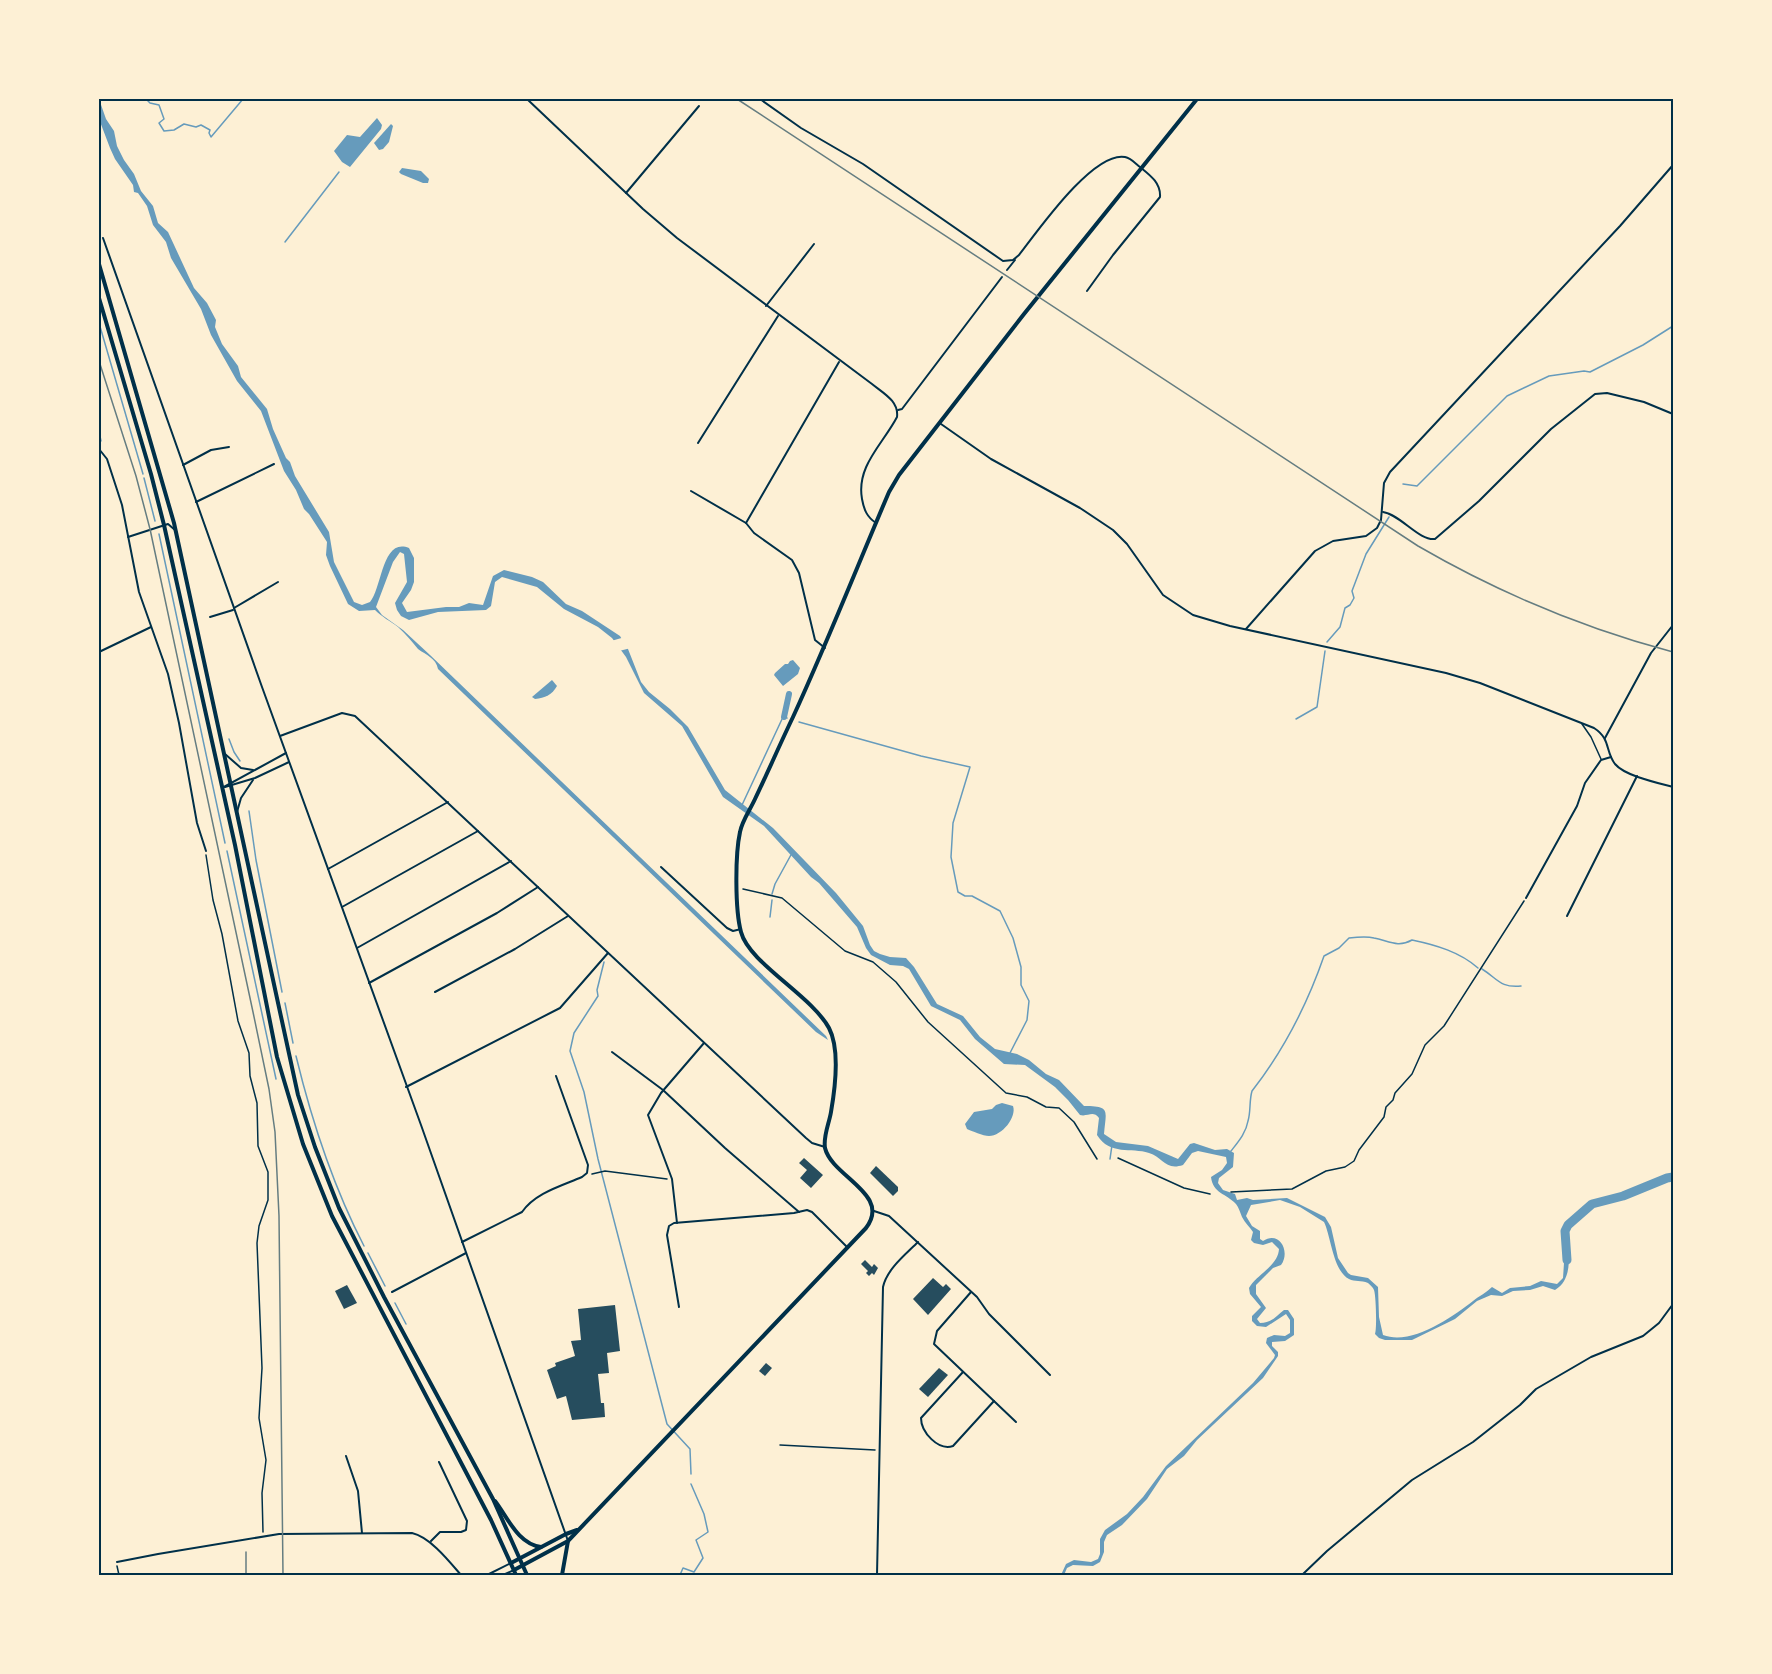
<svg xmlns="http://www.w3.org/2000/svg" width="1772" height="1674" font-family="'Asap Condensed',sans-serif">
	<rect width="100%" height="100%" fill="#fdf0d5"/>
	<!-- water -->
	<g fill="#669bbc">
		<path d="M99 99 106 119 114 131 117 146 124 160 134 174 141 191 153 206 158 223 168 232 194 288 207 303 216 320 215 327 222 344 238 366 241 377 267 409 273 429 286 458 290 462 295 476 329 532 334 562 354 602 362 605 370 602C382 588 382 537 409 548L414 558V582L411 590 402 603 407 612 446 607H459L469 603 483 605 493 576 504 570 532 577 543 582 566 604 582 611 620 636 628 649 641 682 649 692 670 709 688 727 725 790 773 828 836 893 863 926 870 945 874 951 880 954 890 957 906 958 914 967 937 1004 963 1016 980 1037 995 1049 1017 1054 1029 1060 1046 1074 1059 1080 1084 1106C1111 1106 1106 1110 1104 1134L1116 1142 1148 1146 1178 1159 1190 1144 1194 1143 1215 1150 1227 1149 1234 1153 1233 1167 1219 1178 1218 1183 1223 1190 1235 1194 1237 1200 1247 1198 1253 1200 1287 1198 1325 1217 1331 1227 1338 1258 1348 1273 1351 1275 1368 1278 1378 1287 1379 1317 1383 1335C1412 1346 1452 1317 1473 1301 1479 1296 1486 1293 1492 1287L1502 1293 1510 1288 1530 1286 1541 1281 1557 1284 1563 1278 1565 1248H1569C1569 1264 1570 1281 1555 1290L1543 1286 1530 1290 1513 1291 1502 1296 1491 1295 1477 1301 1455 1319 1412 1340H1385L1379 1338 1375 1334C1377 1329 1376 1295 1374 1290 1373 1287 1370 1285 1368 1283 1361 1280 1355 1282 1349 1279 1333 1271 1331 1236 1324 1222L1300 1207 1280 1200 1251 1205 1246 1216 1252 1226 1260 1231V1239L1263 1241C1279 1230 1291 1251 1281 1265L1273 1268 1256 1285V1294L1266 1308 1257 1319 1260 1323C1272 1323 1276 1316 1284 1310H1288L1294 1319V1335L1285 1341 1272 1342V1346L1278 1352V1356L1263 1378 1197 1440 1184 1456 1167 1469 1147 1499 1122 1525 1107 1535 1104 1542V1552L1100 1562 1093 1566 1073 1565 1067 1568 1064 1575H1061L1066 1564 1074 1560 1091 1562 1098 1559 1100 1554V1539L1105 1530 1127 1514 1143 1497 1166 1466 1253 1383 1274 1358 1275 1355 1266 1343 1267 1338 1274 1335 1285 1336 1290 1333V1320L1286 1314 1266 1327 1257 1326 1252 1321V1316L1261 1307 1250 1294 1249 1288C1257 1274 1278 1266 1279 1249L1272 1242 1263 1245 1254 1243 1251 1240 1253 1232C1250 1227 1245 1223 1242 1217 1240 1212 1239 1208 1236 1204 1226 1193 1213 1194 1211 1177L1222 1170 1227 1163 1226 1157 1198 1151 1192 1153 1183 1165C1165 1171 1163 1157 1149 1153 1131 1147 1110 1156 1097 1135L1099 1118C1093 1110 1088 1117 1080 1115L1068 1100 1055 1087 1025 1065 1004 1064 975 1039 960 1020 931 1006 909 969 903 966 890 965 871 955 866 948 857 927 819 883 811 877 764 826 723 797 682 726 644 693 626 657 612 638 598 627 564 609 537 587 502 577 495 582 491 606 486 610 438 612 409 620 401 616 397 610 395 603 407 582 404 554 400 552 393 562 376 607 382 615 403 630 430 655 826 1036 828 1040 816 1032 438 669C436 658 426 655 418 649 412 642 406 634 398 627 390 621 382 617 375 610L359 611 348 604 330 566 326 555 327 542 309 514 304 509 296 490 284 471 261 411 237 381 211 335 201 309 171 258 166 242 153 225 147 206 138 193 134 192 133 185 115 159 110 148 99 119Z"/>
		<polygon points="377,118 382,125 381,129 350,167 342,162 334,151 347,135 360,137"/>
		<polygon points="391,124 393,126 389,142 383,149 379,150 374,143"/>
		<polygon points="402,168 421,171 429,179 428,183 423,183 401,174 399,172"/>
		<polygon points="793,660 800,668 798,674 783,686 774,675 775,673 785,664 788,664 790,661"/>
		<path d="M552 680 557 686C552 695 545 698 535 699L532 697Z"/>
		<path d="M1002 1103 1013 1106C1017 1117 1002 1136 989 1136 983 1136 972 1131 967 1129L965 1124 974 1112 992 1109 996 1105Z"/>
	</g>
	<!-- pier -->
	<polygon fill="#fdf0d5" points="625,637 631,648 619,651 611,641"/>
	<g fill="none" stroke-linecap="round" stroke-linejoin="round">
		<!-- stream -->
		<g stroke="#669bbc" stroke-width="1.5">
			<polyline points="146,99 150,103 159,105 164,119 159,123 164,131 174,130 184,124 196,127 201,125 210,130 209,133 211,137 243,99"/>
			<polyline points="285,242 339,172"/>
			<polyline points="99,323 143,474"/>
			<polyline points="99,432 101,441"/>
			<polyline points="144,478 155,521"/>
			<polyline points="1403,484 1417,486 1507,396 1549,376 1584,371 1590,372 1643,345 1673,326"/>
			<polyline points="159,534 225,843"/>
			<polyline points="1327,642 1340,627 1345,608 1350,605 1354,598 1352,591 1366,554 1389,517"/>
			<polyline points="1296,719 1317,707 1325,651"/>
			<polyline points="799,722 921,756 970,767 953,823 951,857 958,892 965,896 972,896 1000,911 1013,938 1021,967 1021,985 1029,1001 1027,1020 1010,1053"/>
			<polyline points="229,739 234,752 240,761"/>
			<polyline points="742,805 783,717 787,718"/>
			<polyline points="249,811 256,860 282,992"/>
			<polyline points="227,851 276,1079"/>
			<polyline points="772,894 775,884 792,853"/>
			<polyline points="770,917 772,900"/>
			<polyline points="604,962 597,990 598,996 574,1033 570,1051 584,1092 598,1159 667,1424 690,1449 691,1474"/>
			<path d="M1482 969C1498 979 1500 988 1521 986"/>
			<polyline points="285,1003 293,1043"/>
			<path d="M296 1056C312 1122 333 1186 364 1246"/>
			<path d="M1231 1151C1238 1142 1246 1133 1248 1121 1251 1111 1249 1101 1252 1091 1284 1050 1307 1005 1324 956L1339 948 1349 938C1357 937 1367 936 1374 938 1389 941 1398 948 1412 940 1436 945 1460 952 1478 968"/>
			<polyline points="1110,1159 1112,1145"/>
			<polyline points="368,1253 385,1286"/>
			<polyline points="395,1303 406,1324"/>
			<polyline points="680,1575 683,1568 694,1572 703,1558 696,1540 708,1532 704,1514 691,1484"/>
		</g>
		<!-- canal -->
		<polyline stroke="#669bbc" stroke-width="6" points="784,717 789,694"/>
		<!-- river -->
		<polyline stroke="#669bbc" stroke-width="9" points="1567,1260 1565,1231 1568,1225 1592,1204 1623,1196 1667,1178 1673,1177"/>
	</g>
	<!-- building -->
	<g fill="#264d5e">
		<polygon points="804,1158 823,1175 811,1188 800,1178 807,1170 799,1163"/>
		<polygon points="876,1166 898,1187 898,1191 893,1196 870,1173"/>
		<polygon points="865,1260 872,1267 874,1264 878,1268 874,1275 872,1273 869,1276 866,1273 868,1271 861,1264"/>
		<polygon points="933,1278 943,1287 946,1284 951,1289 928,1315 913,1299"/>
		<polygon points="347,1285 357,1303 344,1309 335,1291"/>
		<polygon points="615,1305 620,1351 607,1353 609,1373 598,1374 601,1403 604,1403 605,1417 572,1420 566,1396 557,1399 547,1370 556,1366 555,1363 575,1356 571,1341 581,1340 578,1309"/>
		<polygon points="766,1363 772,1368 765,1376 759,1371"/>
		<polygon points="939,1368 948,1375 928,1397 919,1389"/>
	</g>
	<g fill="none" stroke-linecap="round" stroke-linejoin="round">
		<!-- path -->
		<g stroke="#003049" stroke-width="1.5">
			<polyline points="206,855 213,900 222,934 238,1021 249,1053 250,1076 257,1103 258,1146 268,1172 268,1200 259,1226 257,1243 262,1368 259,1418 266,1460 262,1493 263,1532"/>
			<polyline points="743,889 782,898 845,951 873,962 896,982 928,1022 1006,1093 1027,1097 1046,1107 1059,1108 1074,1122 1097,1159"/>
			<polyline points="1118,1158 1184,1188 1210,1194"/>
			<polyline points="592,1174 605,1171 667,1179"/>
			<polyline points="1231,1192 1292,1189 1326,1171 1345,1167 1354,1161 1359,1150 1384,1117 1386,1107 1393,1100 1395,1093 1412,1074 1425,1045 1444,1026 1524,901"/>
			<polyline points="780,1445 875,1450"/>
			<polyline points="117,1566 119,1575"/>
		</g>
		<!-- service -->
		<polyline stroke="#003049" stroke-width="1.5" points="1582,724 1591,737 1601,759"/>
		<!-- minor -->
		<g stroke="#003049" stroke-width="2">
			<path d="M527 99 643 209 677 238 872 384C883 393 899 401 897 417 883 444 856 466 862 499 864 510 867 517 876 523"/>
			<path d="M760 99 801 128 863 164 1003 261 1013 260 1019 255C1037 232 1093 151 1125 157 1131 158 1136 164 1140 167 1150 175 1161 183 1160 197L1113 255 1087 291"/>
			<polyline points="626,193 699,106"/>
			<polyline points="103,238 262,687 421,1125 568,1541"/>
			<polyline points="1007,270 1015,260"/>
			<polyline points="766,306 814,244"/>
			<polyline points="898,410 902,409 1002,277"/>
			<path d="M941 424 991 459 1080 508 1113 530 1127 544 1163 595 1193 615 1230 626 1446 673 1480 683 1594 728C1611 739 1605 751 1615 764 1625 776 1658 783 1673 787"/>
			<polyline points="698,443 778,316"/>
			<polyline points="99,449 107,459 122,505 139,592 168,674 179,723 197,823 206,851"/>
			<polyline points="183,465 211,450 229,447"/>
			<polyline points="691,491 746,523 754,533 792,560 799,573 815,640 825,648"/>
			<polyline points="196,502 274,464"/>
			<path d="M1383 512C1401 515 1419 541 1435 539L1479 501 1551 429 1595 394 1607 393 1644 402 1673 414"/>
			<polyline points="746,523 839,362"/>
			<polyline points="128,537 168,524 175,530"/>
			<polyline points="234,608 278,582"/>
			<polyline points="210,617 233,610"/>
			<polyline points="1246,629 1315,551 1333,541 1366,536 1377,528 1381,520 1384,483 1390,472 1620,226 1673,165"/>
			<polyline points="99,652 151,627"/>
			<polyline points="280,736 342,713 355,716 806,1138 812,1143 825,1147"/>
			<polyline points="1605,738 1651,653 1673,625"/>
			<polyline points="225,754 241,768 253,770"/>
			<polyline points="225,787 255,778 289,762"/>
			<polyline points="222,788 286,753"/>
			<polyline points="237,812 241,798 253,780"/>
			<polyline points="661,867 727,928 733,931 741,929"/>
			<polyline points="328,869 448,802"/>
			<polyline points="1526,898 1577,806 1585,783 1601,760 1611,757"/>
			<polyline points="342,907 478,831"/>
			<polyline points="1567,916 1637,776"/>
			<polyline points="357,948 511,861"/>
			<polyline points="369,983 497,913 538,887"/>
			<polyline points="435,992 515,949 568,916"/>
			<polyline points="612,1052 663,1090 725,1148 799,1212"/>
			<polyline points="406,1087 560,1008 608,953"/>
			<polyline points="874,1211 889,1216 977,1297 989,1314 1050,1375"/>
			<polyline points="677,1223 672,1179 648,1115 661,1093 704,1043"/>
			<path d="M462 1242 522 1212C535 1193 561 1186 582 1177L587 1173 588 1165 556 1076"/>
			<polyline points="392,1292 466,1253"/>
			<polyline points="971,1292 937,1331 934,1344 1016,1422"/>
			<polyline points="679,1307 667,1235 669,1226 674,1223 794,1213 807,1210 812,1212 848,1248"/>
			<path d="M963 1372 921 1418C921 1432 938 1451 953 1446L994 1401"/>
			<polyline points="346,1456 358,1491 362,1533"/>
			<polyline points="431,1541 440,1532 461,1532 466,1530 467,1521 439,1462"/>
			<path d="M117 1562 158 1554 279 1534 412 1533C430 1537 449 1561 461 1575"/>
			<polyline points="487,1575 511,1563"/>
			<polyline points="503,1575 514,1570"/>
			<path d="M877 1575 883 1287C887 1269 905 1255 918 1242"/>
			<polyline points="1302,1575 1327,1551 1412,1480 1473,1442 1520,1405 1536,1389 1591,1357 1643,1336 1659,1323 1673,1304"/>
		</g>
		<!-- secondary -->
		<g stroke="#003049" stroke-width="4">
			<path d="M495 1501C508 1518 518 1544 541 1547"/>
			<polyline points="511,1563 566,1534 577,1530"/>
			<path d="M514 1570 568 1541 866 1228C892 1194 832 1177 825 1148 823 1136 829 1124 831 1112 835 1089 840 1049 829 1028 811 995 749 963 741 932 735 910 735 855 740 832 742 821 750 810 755 799 768 772 780 744 793 717 827 643 857 567 889 492L899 475 1024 314 1197 99"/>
			<polyline points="562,1575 568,1541"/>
		</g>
		<!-- primary -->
		<g stroke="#003049" stroke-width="4">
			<polyline points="99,264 174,523 298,1095 315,1147 339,1208 384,1297 493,1499 527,1575"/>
			<polyline points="99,298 151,474 164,525 235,845 277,1057 303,1144 332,1216 491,1520 516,1575"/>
		</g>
		<!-- rail -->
		<g stroke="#657d81" stroke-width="1.5">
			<path d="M737 99 1418 546C1499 593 1583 628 1673 652"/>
			<polyline points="99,361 136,476 150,529 253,1012 269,1089 275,1132 279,1216 283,1575"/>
			<polyline points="246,1575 246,1552"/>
		</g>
	</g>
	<!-- border -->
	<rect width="1772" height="1674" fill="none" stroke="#fdf0d5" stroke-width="201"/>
	<rect x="100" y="100" width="1572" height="1474" fill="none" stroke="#003049" stroke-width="2"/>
</svg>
